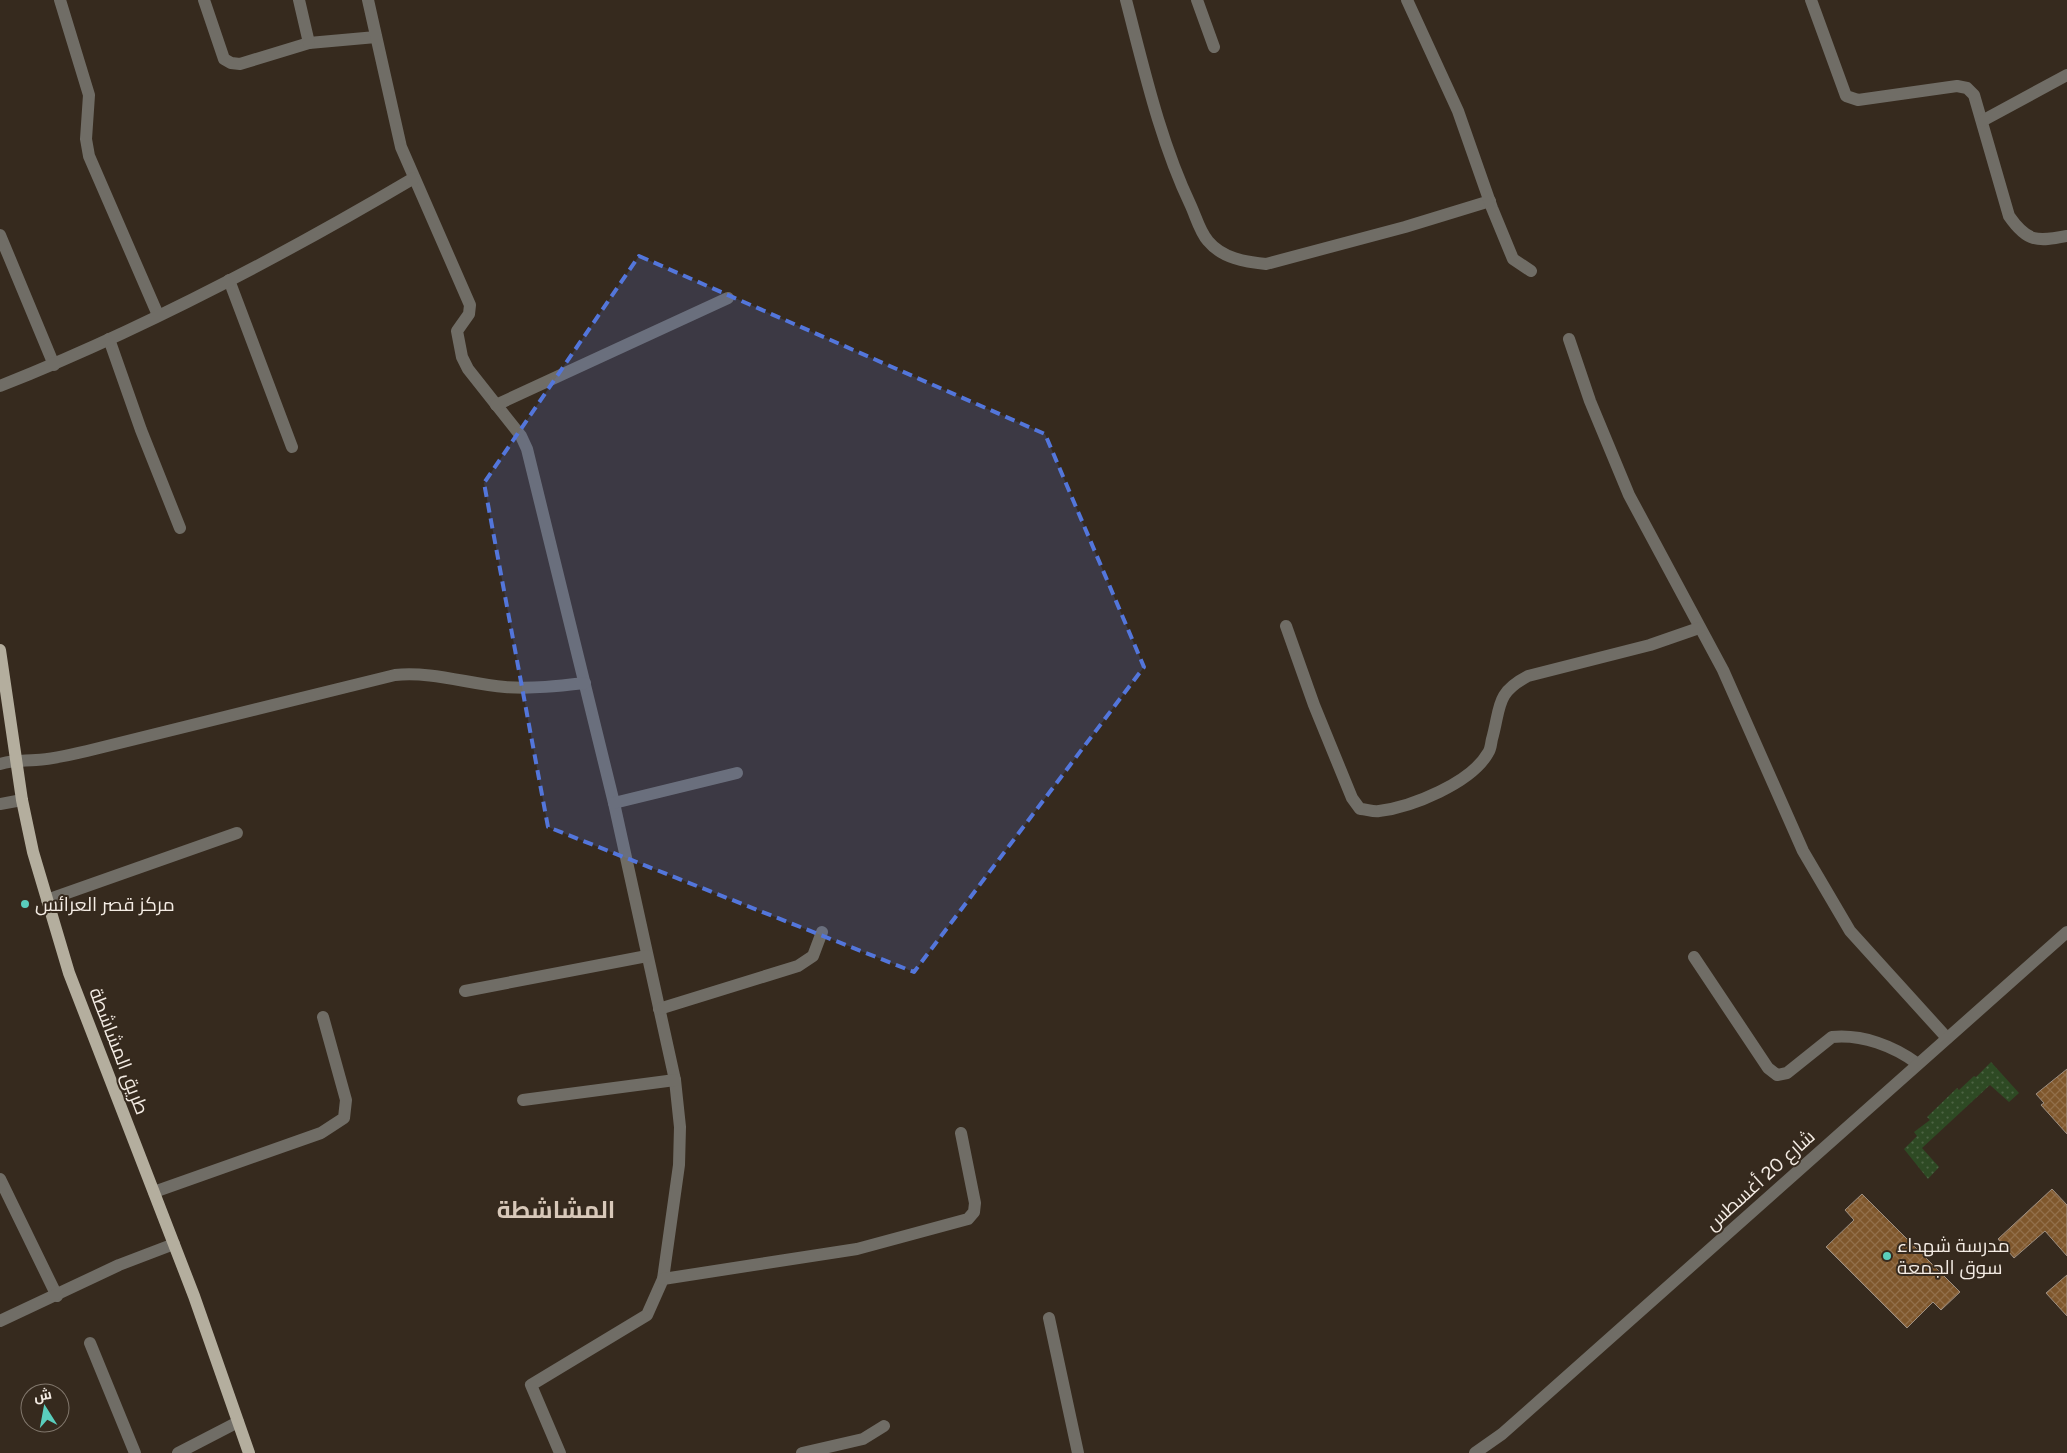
<svg xmlns="http://www.w3.org/2000/svg" width="2067" height="1453" font-family="Figtree,Cairo,sans-serif">
	<defs>
		<pattern id="park-dots" width="8" height="8" patternUnits="userSpaceOnUse" patternTransform="scale(1.25)"><rect width="8" height="8" fill="#2e4a24"/><path d="M2 2h.1M6 6h.1" fill="none" stroke="#4d6444" stroke-width="1.8" stroke-linecap="round"/></pattern>
		<pattern id="building-cross-hatch" width="8" height="8" patternUnits="userSpaceOnUse" patternTransform="scale(1.25)"><rect width="8" height="8" fill="#7f572c"/><path d="M0 0l8 8M0 8l8-8" fill="none" stroke="#926f4a"/></pattern>
	</defs>
	<rect width="100%" height="100%" fill="#362a1e"/>
	<!-- park -->
	<polygon fill="url(#park-dots)" points="1991,1062 2019,1093 2009,1102 1990,1085 1922,1148 1939,1167 1928,1179 1904,1149 1917,1136 1914,1132 1930,1120 1927,1117 1957,1088 1959,1090 1974,1076 1976,1077"/>
	<!-- building -->
	<g fill="url(#building-cross-hatch)" stroke="#9e8f81">
		<polygon points="2067,1069 2067,1134 2041,1105 2044,1103 2036,1094"/>
		<polygon points="2052,1189 2067,1205 2067,1256 2045,1231 2014,1258 1998,1239"/>
		<polygon points="1862,1194 1960,1292 1941,1310 1933,1302 1907,1328 1826,1247 1854,1220 1845,1210"/>
		<polygon points="2067,1275 2067,1316 2046,1293"/>
	</g>
	<g fill="none" stroke-linecap="round" stroke-linejoin="round">
		<!-- minor -->
		<g stroke="#706d66" stroke-width="12">
			<polyline points="60,0 89,95 86,139 89,156 158,315"/>
			<polyline points="204,0 224,59 231,63 240,64 309,43 376,37"/>
			<polyline points="299,0 309,43"/>
			<polyline points="368,0 401,147 470,305 469,314 457,331 462,357 468,369 521,436 527,449 614,803 675,1080 680,1127 679,1165 663,1279 647,1315 531,1385 560,1453"/>
			<path d="M1126 0C1144 69 1160 141 1191 206 1196 217 1200 232 1208 241 1222 258 1245 262 1266 264L1405 227 1490 201"/>
			<polyline points="1197,0 1214,47"/>
			<polyline points="1407,0 1458,111 1492,208 1513,259 1531,271"/>
			<path d="M1811 0 1846 96 1858 100 1957 86 1967 88 1974 95 2009 216C2027 242 2037 242 2067 236"/>
			<polyline points="1982,121 2067,75"/>
			<polyline points="0,235 54,365"/>
			<polyline points="229,280 292,447"/>
			<polyline points="109,339 141,430 180,528"/>
			<polyline points="1569,339 1590,401 1629,495 1723,670 1803,851 1850,931 1947,1038"/>
			<path d="M0 386C144 329 282 256 414 178"/>
			<polyline points="496,405 728,298"/>
			<path d="M1286 626 1314 705 1352 798 1360 809C1366 809 1373 812 1379 811 1412 807 1471 783 1488 753 1491 749 1491 743 1492 739 1501 707 1495 693 1528 676L1650 645 1699 628"/>
			<path d="M0 764C13 760 23 761 36 760 53 759 70 755 87 751L395 675C431 671 469 684 505 687 532 689 559 686 585 683"/>
			<polyline points="614,803 737,773"/>
			<polyline points="0,804 22,800"/>
			<polyline points="47,900 237,833"/>
			<path d="M1694 957 1768 1068 1777 1075 1787 1073 1832 1037C1862 1034 1894 1046 1918 1064"/>
			<polyline points="465,991 647,956"/>
			<polyline points="659,1009 798,966 813,956 822,932"/>
			<polyline points="523,1100 675,1080"/>
			<polyline points="0,1179 57,1296"/>
			<polyline points="154,1192 321,1133 344,1118 346,1100 323,1017"/>
			<polyline points="663,1279 857,1249 968,1219 974,1212 975,1203 961,1133"/>
			<polyline points="1049,1318 1078,1453"/>
			<polyline points="0,1321 119,1265 174,1244"/>
			<polyline points="90,1343 135,1453"/>
			<polyline points="178,1453 238,1422"/>
			<polyline points="802,1453 863,1439 884,1426"/>
			<polyline points="1475,1453 1502,1434 2067,932"/>
		</g>
		<!-- major -->
		<polyline stroke="#b4ae9e" stroke-width="12" points="0,650 22,800 33,852 69,973 194,1296 249,1453"/>
	</g>
	<!-- marked area -->
	<path fill="#5376db" fill-opacity="0.2" stroke="#5376db" stroke-width="4" stroke-dasharray="10 6" stroke-linejoin="round" d="M639 256 1045 434 1144 667 914 972 548 827 484 483Z"/>
	<!-- markers -->
	<g fill="#5acebd" stroke="#362a1e" stroke-width="2">
		<circle cx="25" cy="904" r="5"/>
		<circle cx="1887" cy="1256" r="5"/>
	</g>
	<g text-anchor="middle" dominant-baseline="central" stroke-width="4" stroke-linejoin="round" paint-order="stroke">
		<!-- poi labels -->
		<g font-size="19" fill="#f4ece4" stroke="#362a1e" text-anchor="start">
			<text x="35" y="904">مركز قصر العرائس</text>
			<text x="1897" y="1245">مدرسة شهداء<tspan x="1897" dy="22">سوق الجمعة</tspan></text>
		</g>
		<!-- street labels -->
		<g font-size="19" fill="#f4ece4" stroke="#362a1e">
			<text transform="translate(119 1051) rotate(69)">طريق المشاشطة</text>
			<text transform="translate(1760 1180) rotate(-42)">شارع 20 أغسطس</text>
		</g>
		<!-- district labels -->
		<g font-size="24" font-weight="bold" fill="#d8c8b9" stroke="#362a1e">
			<text x="556" y="1209">المشاشطة</text>
		</g>
	</g>
	<!-- north arrow -->
	<g transform="translate(45 1408) rotate(349)"><circle r="24" fill="#362a1e" stroke="#82786d"/>
	<path d="M0-4L9 19L0 12L-9 19Z" fill="#5acebd"/>
	<text y="-8" font-size="14" font-weight="bold" text-anchor="middle" fill="#f4ece4">ش</text>
	</g>
</svg>
